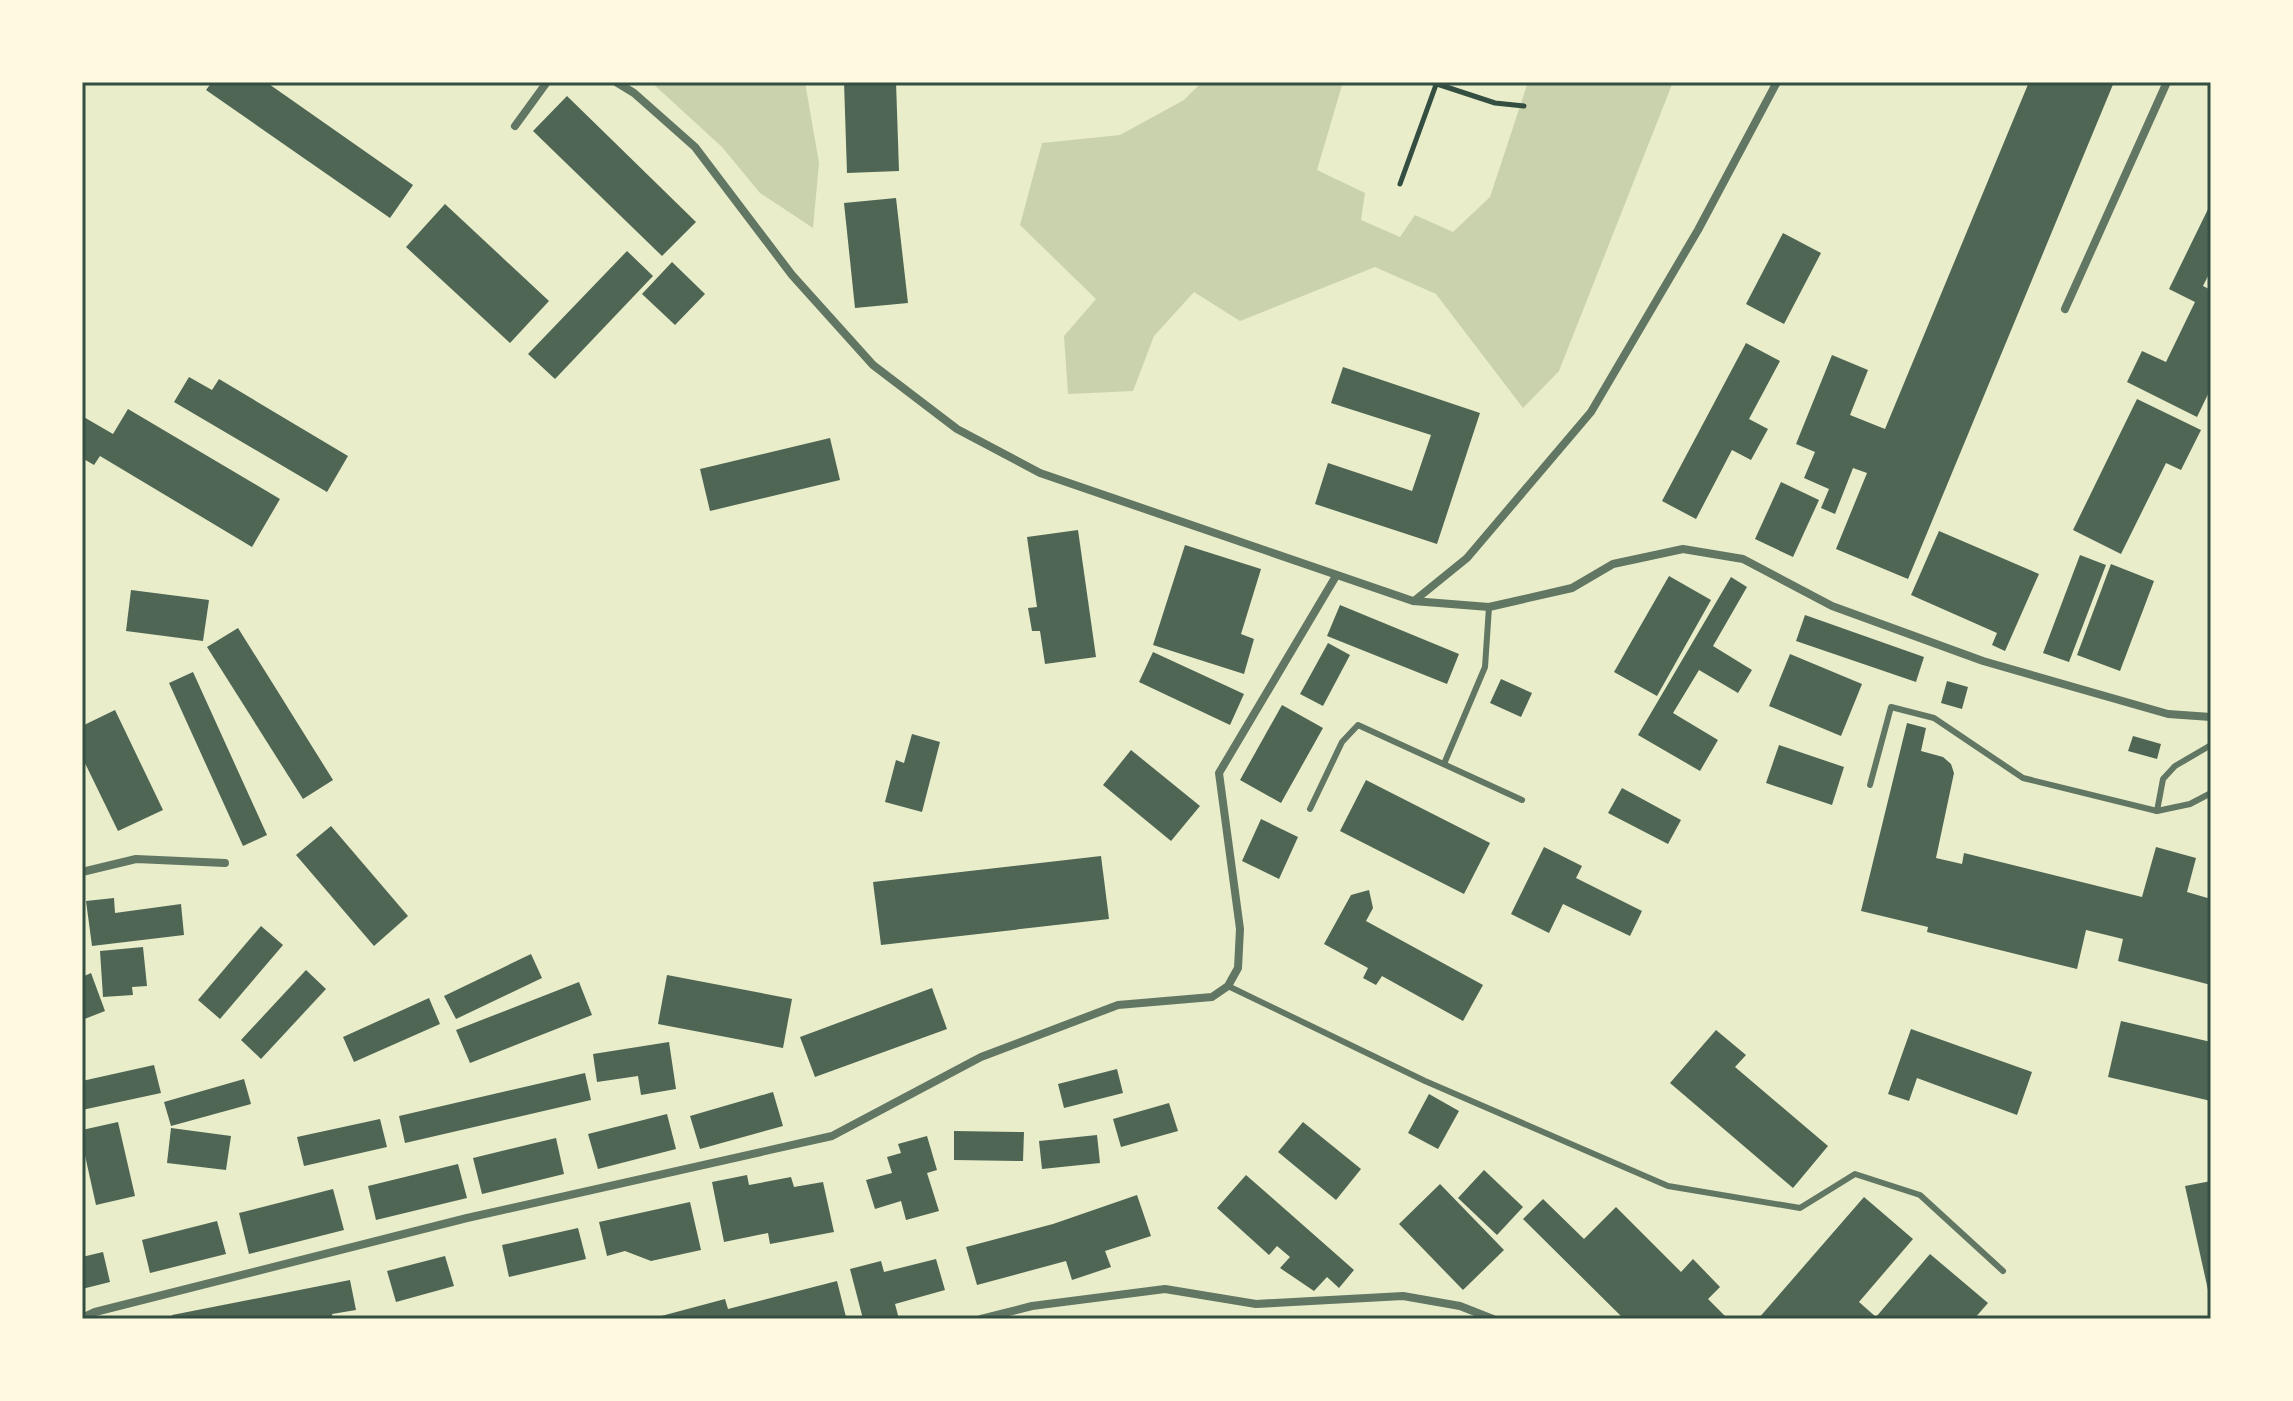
<svg xmlns="http://www.w3.org/2000/svg" width="2293" height="1401" font-family="'Roboto Condensed',sans-serif">
	<rect width="100%" height="100%" fill="#e9edc9"/>
	<!-- green -->
	<g fill="#cad2ad">
		<polygon points="651,82 805,82 819,163 813,228 760,193 722,147"/>
		<polygon points="1202,82 1343,82 1317,170 1365,193 1361,220 1400,237 1415,215 1453,232 1490,197 1528,82 1673,82 1559,371 1523,408 1436,294 1375,267 1240,321 1194,292 1154,336 1133,391 1068,394 1064,336 1096,299 1020,225 1042,143 1120,135 1184,100"/>
	</g>
	<!-- building -->
	<g fill="#4f6655">
		<polygon points="212,82 266,82 413,185 390,218 206,90"/>
		<polygon points="844,82 896,82 899,171 847,173"/>
		<polygon points="2029,82 2114,82 1908,579 1836,549 1867,473 1853,468 1835,514 1821,508 1829,489 1804,478 1815,452 1796,444 1832,355 1868,370 1850,415 1885,429"/>
		<polygon points="567,96 696,222 662,256 533,131"/>
		<polygon points="896,198 908,303 855,308 844,203"/>
		<polygon points="2211,203 2211,270 2203,286 2211,290 2211,388 2197,417 2127,382 2142,351 2166,362 2195,302 2169,289"/>
		<polygon points="445,204 549,301 510,343 406,247"/>
		<polygon points="1783,233 1821,253 1784,324 1746,304"/>
		<polygon points="627,251 653,276 555,379 528,354"/>
		<polygon points="672,262 705,294 675,325 642,294"/>
		<polygon points="1746,343 1780,361 1749,419 1768,429 1751,460 1732,450 1696,519 1662,501"/>
		<polygon points="1343,367 1480,413 1437,544 1315,504 1328,463 1412,491 1431,435 1331,403"/>
		<polygon points="189,377 212,390 219,379 348,456 327,492 174,402"/>
		<polygon points="2137,399 2201,430 2181,470 2166,463 2121,554 2073,530"/>
		<polygon points="128,409 280,499 252,547 100,456 94,465 82,458 82,416 113,434"/>
		<polygon points="830,438 840,480 710,511 700,469"/>
		<polygon points="1781,482 1819,500 1793,557 1755,539"/>
		<polygon points="1078,530 1096,657 1045,664 1040,631 1032,631 1028,608 1037,607 1027,537"/>
		<polygon points="1939,531 2039,574 2005,651 1992,645 1997,633 1911,595"/>
		<polygon points="1185,545 1261,569 1241,634 1254,639 1244,674 1153,645"/>
		<polygon points="2080,555 2106,565 2069,662 2043,653"/>
		<polygon points="2111,564 2154,581 2120,671 2077,655"/>
		<polygon points="1669,576 1711,600 1657,696 1614,672"/>
		<polygon points="1731,577 1747,587 1713,646 1752,670 1738,693 1699,670 1673,713 1718,740 1700,771 1638,735"/>
		<polygon points="131,590 209,600 203,641 126,631"/>
		<polygon points="1340,605 1459,654 1447,684 1327,636"/>
		<polygon points="1805,615 1924,657 1916,682 1796,641"/>
		<polygon points="238,628 333,780 303,799 207,647"/>
		<polygon points="1328,643 1350,655 1323,706 1300,694"/>
		<polygon points="1153,652 1244,694 1230,725 1139,682"/>
		<polygon points="1790,654 1862,684 1841,736 1769,706"/>
		<polygon points="193,672 267,835 243,846 169,683"/>
		<polygon points="1501,679 1532,693 1521,717 1490,703"/>
		<polygon points="1947,681 1968,687 1962,709 1941,703"/>
		<polygon points="1282,705 1323,728 1281,803 1240,780"/>
		<polygon points="115,710 163,810 118,831 82,757 82,726"/>
		<polygon points="1907,723 1926,728 1921,751 1943,757 1951,764 1954,773 1936,858 1962,864 1964,853 2142,897 2156,847 2196,858 2187,892 2211,899 2211,985 2118,961 2123,939 2086,930 2077,969 1927,932 1928,927 1861,911"/>
		<polygon points="912,734 940,742 922,812 885,802 896,760 904,763"/>
		<polygon points="2133,736 2161,744 2157,759 2128,751"/>
		<polygon points="1779,745 1844,767 1832,805 1766,783"/>
		<polygon points="1131,750 1200,806 1171,841 1103,785"/>
		<polygon points="1366,780 1490,843 1464,894 1340,831"/>
		<polygon points="1622,788 1681,820 1668,844 1608,813"/>
		<polygon points="1261,819 1298,837 1279,879 1242,861"/>
		<polygon points="331,826 408,916 374,946 296,855"/>
		<polygon points="1544,847 1582,866 1576,878 1642,911 1630,936 1563,904 1549,933 1511,914"/>
		<polygon points="1101,856 1109,919 881,945 873,882"/>
		<polygon points="1369,890 1373,908 1366,921 1483,985 1463,1021 1382,976 1376,985 1363,978 1368,968 1324,944 1351,895"/>
		<polygon points="114,898 115,913 181,904 184,935 92,946 86,901"/>
		<polygon points="261,926 283,945 220,1019 198,1000"/>
		<polygon points="143,947 147,986 132,987 133,995 103,997 100,951"/>
		<polygon points="531,954 542,978 456,1019 444,996"/>
		<polygon points="306,970 326,989 261,1059 241,1040"/>
		<polygon points="91,973 105,1011 82,1020 82,977"/>
		<polygon points="667,975 792,999 783,1048 658,1024"/>
		<polygon points="579,982 592,1015 470,1063 456,1030"/>
		<polygon points="932,988 947,1029 815,1077 800,1037"/>
		<polygon points="429,998 440,1024 354,1062 343,1037"/>
		<polygon points="2121,1021 2211,1042 2211,1101 2108,1077"/>
		<polygon points="1911,1029 2032,1072 2017,1115 1917,1078 1909,1101 1888,1094"/>
		<polygon points="1716,1030 1746,1055 1735,1067 1828,1146 1793,1188 1670,1083"/>
		<polygon points="669,1042 676,1089 641,1095 638,1076 597,1082 593,1054"/>
		<polygon points="154,1065 161,1093 82,1110 82,1081"/>
		<polygon points="1117,1069 1123,1093 1064,1108 1058,1084"/>
		<polygon points="585,1073 591,1100 405,1143 399,1116"/>
		<polygon points="244,1079 251,1104 171,1126 164,1102"/>
		<polygon points="773,1092 783,1126 700,1149 690,1116"/>
		<polygon points="1429,1094 1459,1111 1438,1149 1408,1133"/>
		<polygon points="1169,1103 1178,1131 1121,1147 1113,1119"/>
		<polygon points="667,1114 676,1149 598,1169 588,1134"/>
		<polygon points="380,1119 387,1147 304,1166 297,1137"/>
		<polygon points="118,1122 135,1196 96,1205 82,1142 82,1130"/>
		<polygon points="1303,1122 1361,1169 1336,1200 1278,1152"/>
		<polygon points="171,1128 231,1136 226,1170 167,1163"/>
		<polygon points="954,1131 1024,1132 1023,1161 954,1160"/>
		<polygon points="1097,1135 1100,1163 1042,1169 1039,1141"/>
		<polygon points="927,1136 937,1170 927,1173 939,1211 906,1220 901,1201 875,1209 866,1180 892,1173 887,1157 901,1153 898,1144"/>
		<polygon points="556,1138 564,1174 482,1194 473,1158"/>
		<polygon points="458,1164 467,1198 376,1220 368,1186"/>
		<polygon points="1484,1170 1523,1207 1497,1235 1458,1198"/>
		<polygon points="747,1175 749,1185 791,1177 794,1187 823,1182 834,1232 770,1244 768,1233 724,1242 712,1182"/>
		<polygon points="1246,1175 1354,1270 1339,1288 1327,1277 1314,1291 1280,1268 1290,1257 1277,1246 1269,1255 1217,1208"/>
		<polygon points="2211,1181 2211,1299 2210,1299 2185,1186"/>
		<polygon points="1440,1184 1504,1250 1463,1290 1399,1224"/>
		<polygon points="333,1189 344,1230 249,1254 239,1213"/>
		<polygon points="1137,1195 1151,1236 1105,1251 1111,1267 1072,1280 1066,1261 977,1285 966,1247 1053,1224"/>
		<polygon points="1864,1197 1913,1239 1859,1302 1876,1317 1930,1254 1988,1303 1974,1319 1758,1319"/>
		<polygon points="1543,1199 1584,1239 1616,1207 1681,1272 1693,1259 1720,1287 1708,1299 1728,1319 1624,1319 1523,1219"/>
		<polygon points="690,1202 701,1250 651,1261 625,1251 607,1256 599,1222"/>
		<polygon points="217,1221 226,1254 150,1273 142,1240"/>
		<polygon points="578,1228 586,1259 509,1277 502,1245"/>
		<polygon points="103,1252 110,1282 82,1289 82,1257"/>
		<polygon points="445,1256 454,1286 396,1302 387,1271"/>
		<polygon points="936,1259 945,1290 895,1304 899,1319 863,1319 850,1269 881,1261 884,1272"/>
		<polygon points="350,1280 356,1310 332,1314 333,1319 173,1319 172,1315"/>
		<polygon points="837,1281 846,1317 839,1319 650,1319 725,1299 728,1309"/>
	</g>
	<g fill="none" stroke-linecap="round" stroke-linejoin="round">
		<!-- path -->
		<g stroke="#344e41" stroke-width="5">
			<polyline points="1431,82 1495,103 1524,106"/>
			<polyline points="1400,184 1437,82"/>
		</g>
		<!-- service -->
		<g stroke="#617663" stroke-width="6">
			<polyline points="1444,764 1485,667 1489,607"/>
			<polyline points="1870,785 1891,707 1934,718 2023,778 2157,811 2190,804 2211,793"/>
			<polyline points="1310,809 1342,742 1358,725 1522,800"/>
			<polyline points="2157,811 2163,779 2175,766 2211,745"/>
			<polyline points="1228,986 1425,1081 1668,1186 1800,1208 1855,1174 1920,1195 2003,1271"/>
		</g>
		<!-- minor -->
		<g stroke="#617663" stroke-width="8">
			<polyline points="616,82 634,93 695,147 792,275 873,365 957,429 1040,473 1413,601 1489,607 1572,588 1613,564 1683,549 1743,559 1832,606 1983,661 2168,714 2211,717"/>
			<polyline points="515,126 547,82"/>
			<polyline points="2065,309 2167,82"/>
			<polyline points="1414,601 1467,558 1591,412 1698,230 1777,82"/>
			<polyline points="82,872 136,859 225,863"/>
			<polyline points="82,1318 95,1312 467,1218 832,1136 981,1057 1118,1005 1212,997 1228,986 1238,968 1240,929 1219,773 1336,576"/>
			<polyline points="981,1319 1032,1306 1165,1289 1256,1304 1403,1296 1460,1306 1493,1319"/>
		</g>
	</g>
	<!-- border -->
	<rect width="2293" height="1401" fill="none" stroke="#fefae0" stroke-width="168"/>
	<rect x="84" y="84" width="2125" height="1233" fill="none" stroke="#344e41" stroke-width="3"/>
</svg>
